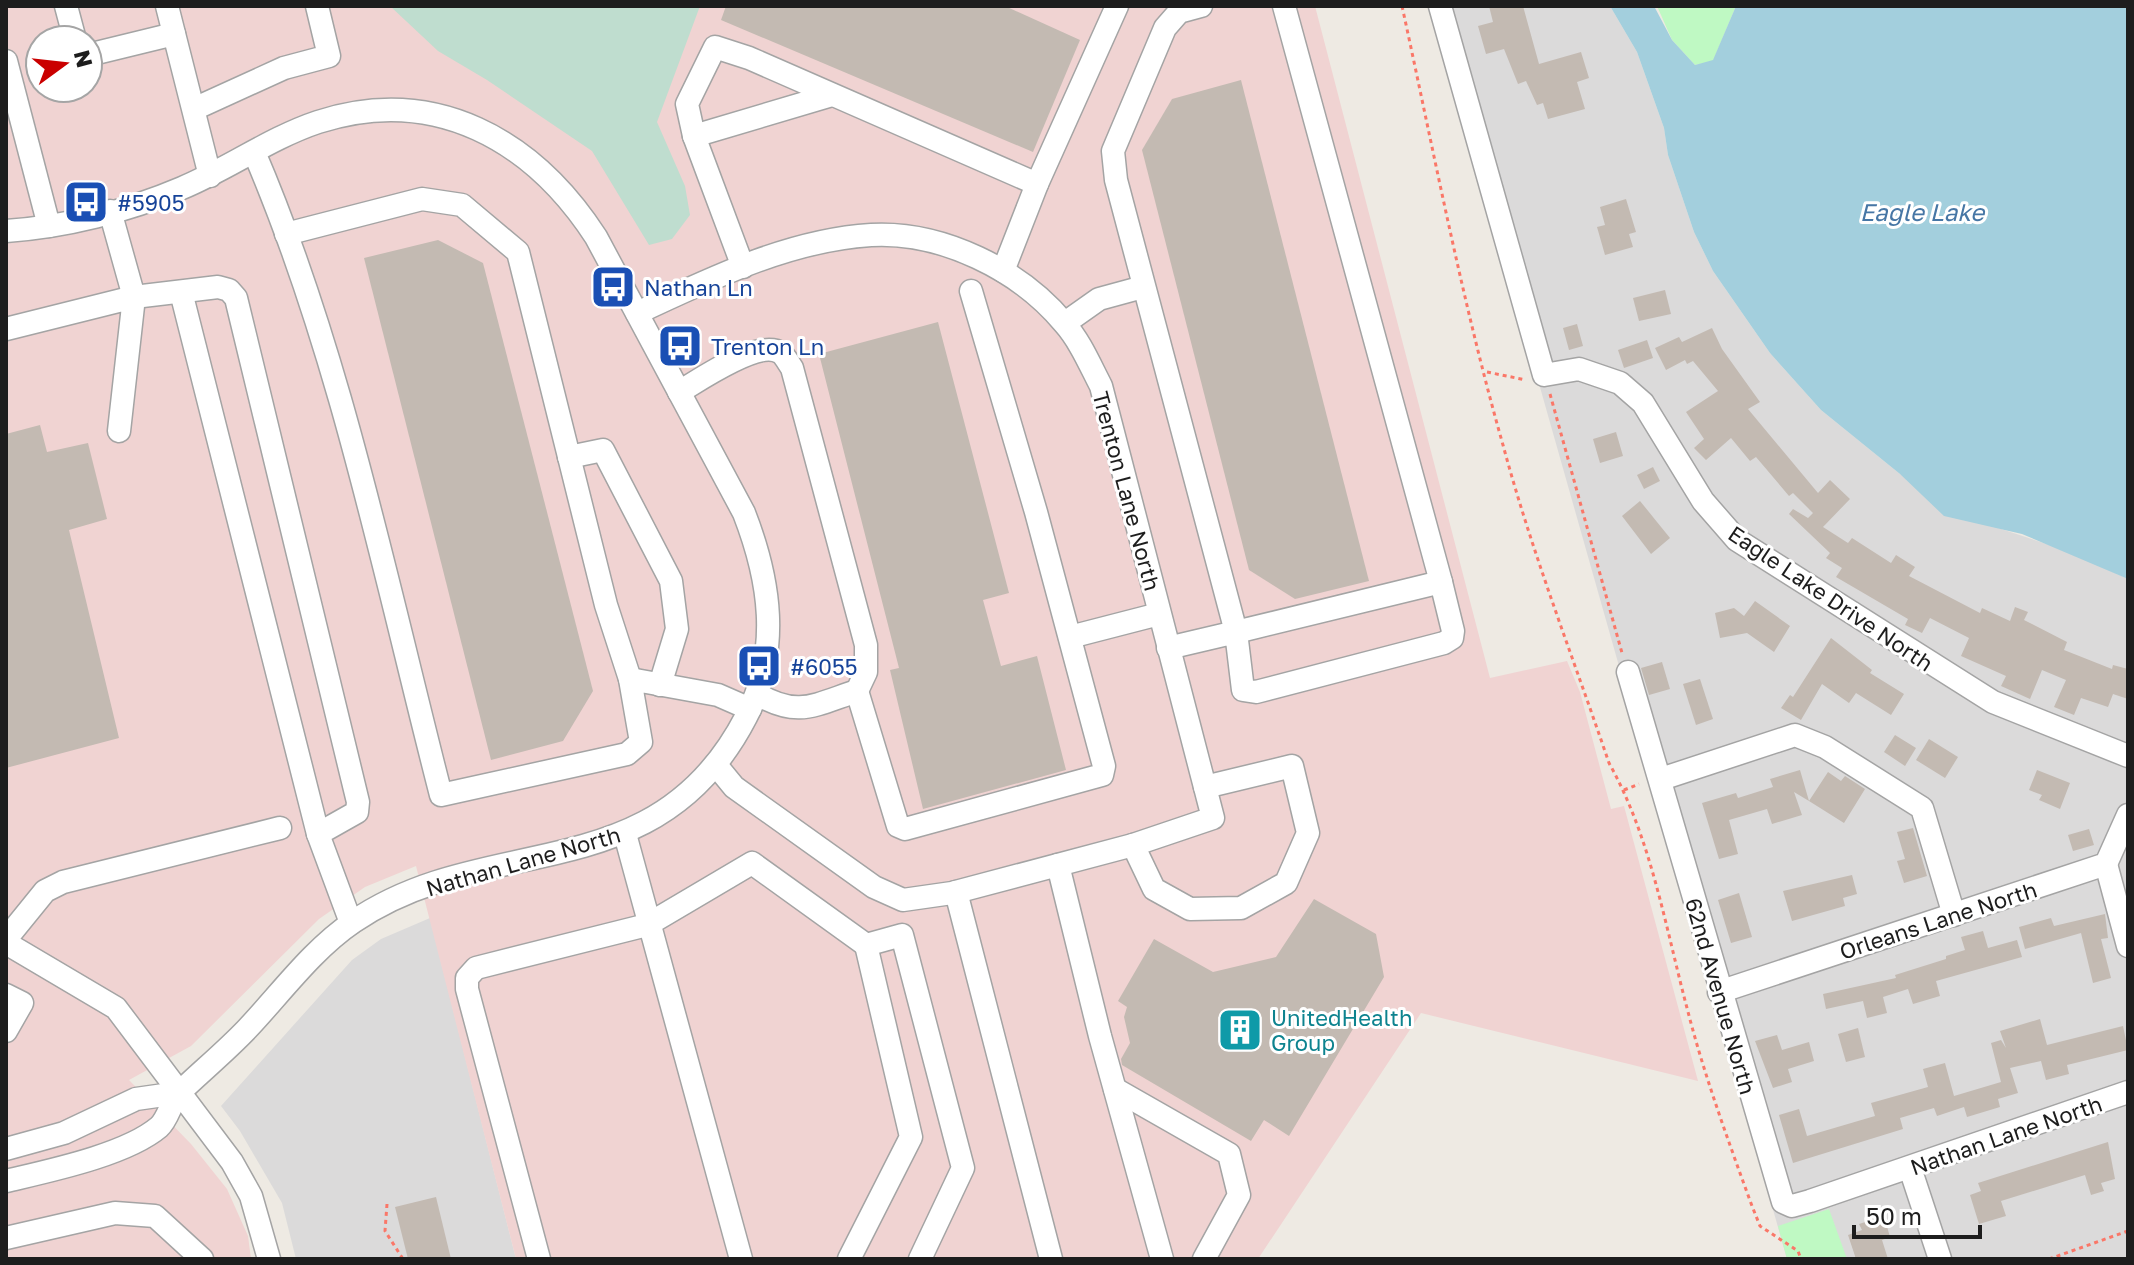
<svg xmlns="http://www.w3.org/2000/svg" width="2134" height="1265" font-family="'Golos Text',sans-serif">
	<rect width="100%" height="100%" fill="#eeeae3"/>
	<!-- residential -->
	<g fill="#dbdada">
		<polygon points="1432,6 1610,6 1637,52 1664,128 1668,155 1694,232 1713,271 1770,353 1821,410 1900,474 1989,525 2065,550 2128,579 2128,1259 1787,1259"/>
		<polygon points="430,918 516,1259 296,1259 282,1203 240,1131 221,1106 352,960 381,939"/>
	</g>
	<!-- commercial -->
	<path fill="#f0d3d2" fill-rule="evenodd" d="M6 6H1315L1490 678 1567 661 1580 692 1611 809 1624 806 1698 1081 1421 1013 1258 1259H516L416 866 365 887 319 919 191 1046 129 1080 191 1144 227 1189 248 1236 251 1259H6ZM40 40H88V88H40Z"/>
	<!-- wetland -->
	<polygon fill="#bfddcf" points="390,6 700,6 657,122 685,186 690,215 672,239 649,245 592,151 487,80 438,51"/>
	<!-- park -->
	<g fill="#bff9c3">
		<polygon points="1657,6 1736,6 1713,61 1695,65 1672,40"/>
		<polygon points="1829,1209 1847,1259 1787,1259 1778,1226"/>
	</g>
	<!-- water -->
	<polygon fill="#a3cfdd" points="1610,6 1654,6 1672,40 1695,65 1713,60 1736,6 2128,6 2128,579 2022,534 1944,516 1900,474 1821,410 1770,353 1713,271 1694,232 1668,155 1664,128 1637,52"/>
	<!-- building -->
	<g fill="#c3bab2">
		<polygon points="726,6 1005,6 1080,40 1033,152 721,20"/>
		<polygon points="1489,6 1523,6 1539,64 1581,52 1589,78 1577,82 1585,109 1548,119 1543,103 1537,105 1526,81 1518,84 1504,49 1486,54 1478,26 1493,22"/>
		<polygon points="1241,80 1369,581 1295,599 1249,570 1142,150 1172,99"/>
		<polygon points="1626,199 1636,232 1629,234 1633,247 1605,255 1597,227 1605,225 1600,207"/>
		<polygon points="438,240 483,263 593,691 563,741 491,760 364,258"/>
		<polygon points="1665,290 1671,314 1639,321 1633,298"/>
		<polygon points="938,322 1009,593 983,600 1001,666 1037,656 1066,770 923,809 890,670 899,668 819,354"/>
		<polygon points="1577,324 1583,346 1569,350 1563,328"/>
		<polygon points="1712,328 1722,349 1760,402 1748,409 1818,493 1830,480 1850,499 1823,527 1848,543 1852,538 1891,563 1896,555 1915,567 1909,576 1980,613 1982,608 2010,621 2015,607 2028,612 2024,620 2067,642 2064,650 2112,669 2113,665 2128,669 2128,699 2113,694 2108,707 2081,698 2074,715 2054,707 2066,680 2042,670 2030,699 2001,686 2006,676 1961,656 1969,638 1930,618 1922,633 1905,625 1908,619 1836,577 1842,568 1826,558 1830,553 1789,514 1793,509 1808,518 1813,513 1793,493 1789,496 1756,457 1750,461 1731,438 1706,460 1694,448 1704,439 1686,412 1718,391 1693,361 1687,364 1685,360 1666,370 1655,348 1679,337 1682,342"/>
		<polygon points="1647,340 1653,358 1624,368 1618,350"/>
		<polygon points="40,425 47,452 88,443 107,519 69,530 119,738 6,768 6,434"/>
		<polygon points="1616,432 1623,456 1600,463 1593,439"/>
		<polygon points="1653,467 1660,481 1644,489 1637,475"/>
		<polygon points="1640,501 1670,538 1651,554 1622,516"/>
		<polygon points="1755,601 1790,626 1774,652 1747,633 1720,638 1715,613 1734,608 1744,616"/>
		<polygon points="1831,638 1872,670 1870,673 1904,694 1891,715 1856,693 1849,703 1822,684 1801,720 1781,708 1790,695 1793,697"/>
		<polygon points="1662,662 1670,689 1649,695 1641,668"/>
		<polygon points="1700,679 1713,719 1696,725 1683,684"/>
		<polygon points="1895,735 1916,748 1905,766 1884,752"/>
		<polygon points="1929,739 1958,757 1945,778 1916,760"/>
		<polygon points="1800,770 1809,801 1794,792 1802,815 1772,824 1767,809 1729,820 1738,854 1719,859 1702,803 1736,793 1738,798 1773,787 1770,779"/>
		<polygon points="2037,770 2070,783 2060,809 2039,800 2042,795 2029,790"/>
		<polygon points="1828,772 1841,781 1845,776 1865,789 1844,823 1809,801"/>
		<polygon points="1913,828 1927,876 1904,883 1897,861 1905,859 1897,832"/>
		<polygon points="2089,829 2094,845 2073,851 2068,835"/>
		<polygon points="1852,875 1857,894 1843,898 1845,906 1792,921 1783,891"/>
		<polygon points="1739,893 1752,937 1731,943 1718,900"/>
		<polygon points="1314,899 1376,934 1384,977 1289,1136 1264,1120 1251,1141 1122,1065 1121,1059 1130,1043 1124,1017 1127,1007 1118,1001 1154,939 1213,972 1276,957"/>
		<polygon points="2105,914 2108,938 2101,939 2111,978 2093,983 2081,933 2025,949 2019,927 2051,918 2054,926"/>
		<polygon points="1983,931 1988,948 2017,940 2022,957 1936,981 1940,996 1913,1004 1908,989 1883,997 1887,1013 1867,1018 1863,1001 1826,1009 1823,994 1896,978 1895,975 1946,959 1946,956 1965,950 1961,937"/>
		<polygon points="2040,1019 2047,1045 2123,1026 2128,1050 2067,1065 2069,1074 2046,1080 2041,1061 2010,1068 2018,1093 1998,1099 2000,1107 1967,1117 1964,1107 1937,1116 1934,1108 1900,1118 1903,1129 1793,1163 1779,1115 1799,1109 1807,1136 1875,1116 1871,1103 1928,1087 1923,1069 1945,1063 1954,1096 2001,1082 1991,1043 2001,1040 2006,1048 2000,1031"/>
		<polygon points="1858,1028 1865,1057 1846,1062 1838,1034"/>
		<polygon points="1777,1035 1782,1050 1809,1042 1814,1061 1788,1069 1792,1082 1773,1088 1755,1041"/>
		<polygon points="2108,1142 2115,1179 2101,1183 2104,1191 2091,1195 2085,1175 2001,1201 2006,1216 1979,1224 1970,1195 1981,1191 1978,1183"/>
		<polygon points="436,1197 451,1259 408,1259 395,1207"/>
		<polygon points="1884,1216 1890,1237 1882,1240 1888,1259 1856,1259 1848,1235 1862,1230 1859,1224"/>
	</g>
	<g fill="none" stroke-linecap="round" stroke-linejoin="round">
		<!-- minor casing -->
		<g stroke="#a4a4a4" stroke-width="25">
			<g id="minor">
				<polyline points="66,6 75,40"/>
				<polyline points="167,6 210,176"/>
				<polyline points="1201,6 1179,12 1165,28 1113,151 1116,180 1236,632 1441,582 1284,6"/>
				<polyline points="1440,6 1544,375 1579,369 1620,383 1643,403 1703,501 1737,540 1993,702 2128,756"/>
				<polyline points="88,55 174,34"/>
				<polyline points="6,61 49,226"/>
				<polyline points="194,109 284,68 329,56 317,6"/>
				<polyline points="694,136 832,95"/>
				<path d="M254 152C341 355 386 582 441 795L627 754 641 742 630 679 718 695 750 709"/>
				<polyline points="110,211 134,297 218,287 229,290 236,298 358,802 357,812 318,834 351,923"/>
				<path d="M6 231C65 227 128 211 182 188 228 169 270 138 318 122 435 84 533 140 596 237L744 513C770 580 781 650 746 717 655 893 488 829 353 922 312 950 281 993 247 1029 226 1051 203 1070 181 1091 171 1100 169 1118 159 1127 126 1155 48 1171 6 1181"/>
				<polyline points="286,234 422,199 462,205 518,252 606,605 630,679"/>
				<polyline points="743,267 694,136 687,104 715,47 749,58 1037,184 1117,6"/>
				<polyline points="1003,271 1037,184"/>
				<polyline points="181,292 318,834"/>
				<path d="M637 313C710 279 789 240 871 235 942 231 1020 270 1064 323 1080 341 1090 365 1101 386L1213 818 1133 845 952 893 903 900 874 887 734 787 716 765"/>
				<polyline points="1065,323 1099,299 1143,287"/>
				<polyline points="6,329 134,297 119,431"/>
				<path d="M679 392C700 380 759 338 781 353 785 356 789 364 792 368L866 645V672L857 691C814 705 798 718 757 694"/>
				<polyline points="569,457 603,450 671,581 677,629 660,685"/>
				<polyline points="1070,637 1159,614"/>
				<polyline points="1168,648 1236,632 1243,690 1256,692 1444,643 1452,638 1453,631 1441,582"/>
				<polyline points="1628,672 1783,1202 1792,1206 1810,1201 2128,1092"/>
				<polyline points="857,691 898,826 905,829 1102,775 1104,766 1036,512 971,291"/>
				<polyline points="1661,779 1795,735 1825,747 1922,808 1954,915"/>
				<polyline points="625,834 741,1259"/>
				<polyline points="1133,845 1154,889 1190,909 1241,908 1286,883 1308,833 1292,766 1205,787"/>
				<polyline points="2106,864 2128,946"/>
				<polyline points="1058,865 1100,1036 1162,1259"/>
				<polyline points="956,892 1051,1259"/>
				<polyline points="6,939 45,891 63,882 280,828"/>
				<polyline points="6,943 116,1008 232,1162 251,1196 269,1259"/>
				<polyline points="1719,992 2106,864 2128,815"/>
				<polyline points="6,995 22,1003 6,1031"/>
				<polyline points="1115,1089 1229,1154 1239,1195 1204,1259"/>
				<polyline points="6,1149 64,1133 136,1099 178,1093"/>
				<polyline points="1910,1168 1940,1259"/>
				<polyline points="6,1238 115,1213 155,1216 202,1259"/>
				<polyline points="539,1259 467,989 467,978 476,968 647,925 752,863 866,945 902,935 963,1168 920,1259"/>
				<polyline points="849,1259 911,1137 866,945"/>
			</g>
		</g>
		<!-- path -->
		<g stroke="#fa7768" stroke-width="3" stroke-dasharray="4 4" stroke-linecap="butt">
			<path d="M1402 6C1434 153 1462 301 1503 445 1532 553 1573 657 1609 763 1651 838 1665 925 1687 1008 1704 1075 1728 1140 1752 1206L1760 1226 1798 1251 1801 1259"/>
			<polyline points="1487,372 1526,380"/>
			<polyline points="1550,394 1622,653"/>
			<polyline points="1624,790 1639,784"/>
			<polyline points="387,1204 385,1231 403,1259"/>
			<polyline points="2049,1259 2128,1231"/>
		</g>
		<!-- minor -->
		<use href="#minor" stroke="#fff" stroke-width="22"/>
	</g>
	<!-- icons -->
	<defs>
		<g id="bus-square" transform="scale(2.3)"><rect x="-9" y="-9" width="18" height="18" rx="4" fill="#1a4fb4" stroke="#fff"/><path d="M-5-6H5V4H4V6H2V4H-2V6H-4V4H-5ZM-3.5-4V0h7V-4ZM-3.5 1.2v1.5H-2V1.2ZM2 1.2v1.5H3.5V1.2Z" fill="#fff"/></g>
		<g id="building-square" transform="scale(2.3)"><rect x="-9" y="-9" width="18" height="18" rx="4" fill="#0f9aa8" stroke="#fff"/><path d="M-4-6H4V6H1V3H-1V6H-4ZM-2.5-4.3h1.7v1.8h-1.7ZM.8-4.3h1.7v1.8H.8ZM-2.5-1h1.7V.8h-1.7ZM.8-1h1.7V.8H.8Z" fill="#fff"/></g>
	</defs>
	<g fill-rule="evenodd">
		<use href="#bus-square" x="86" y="202"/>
		<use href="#bus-square" x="613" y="287"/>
		<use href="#bus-square" x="680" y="346"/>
		<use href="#bus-square" x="759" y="666"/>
		<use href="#building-square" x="1240" y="1030"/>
	</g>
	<g text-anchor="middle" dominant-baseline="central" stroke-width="6" stroke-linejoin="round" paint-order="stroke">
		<!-- transit labels -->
		<g font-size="22" fill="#164399" stroke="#fff" text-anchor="start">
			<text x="117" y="202">#5905</text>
			<text x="644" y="287">Nathan Ln</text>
			<text x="711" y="346">Trenton Ln</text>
			<text x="790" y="666">#6055</text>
		</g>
		<!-- street labels -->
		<g font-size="22" fill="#1d1d1d" stroke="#fff">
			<text transform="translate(1127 491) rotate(75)">Trenton Lane North</text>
			<text transform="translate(1831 598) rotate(34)">Eagle Lake Drive North</text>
			<text transform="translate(523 861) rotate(-16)">Nathan Lane North</text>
			<text transform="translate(1938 920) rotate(-18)">Orleans Lane North</text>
			<text transform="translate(1721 996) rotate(74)">62nd Avenue North</text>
			<text transform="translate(2006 1135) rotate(-19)">Nathan Lane North</text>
		</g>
		<!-- culture labels -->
		<g font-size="22" fill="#0d838f" stroke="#fff" text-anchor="start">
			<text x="1271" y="1017">UnitedHealth<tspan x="1271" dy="25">Group</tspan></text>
		</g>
		<!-- water labels -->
		<g font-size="24" font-style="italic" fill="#4676a5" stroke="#fff">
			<text x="1922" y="211">Eagle Lake</text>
		</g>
	</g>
	<!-- border -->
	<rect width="2134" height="1265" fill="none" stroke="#1d1d1d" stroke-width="16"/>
	<!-- north arrow -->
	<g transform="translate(64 64) rotate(75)"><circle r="38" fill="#ffffff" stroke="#a5a5a5" stroke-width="2"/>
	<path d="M0-6L14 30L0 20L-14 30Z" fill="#ca0000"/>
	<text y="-12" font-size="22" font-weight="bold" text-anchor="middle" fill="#1d1d1d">N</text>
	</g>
	<!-- scale -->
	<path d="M1854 1225v12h126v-12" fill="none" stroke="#1d1d1d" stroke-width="4"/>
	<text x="1866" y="1225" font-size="24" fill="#1d1d1d" stroke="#ffffff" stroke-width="6" paint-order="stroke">50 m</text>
</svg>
